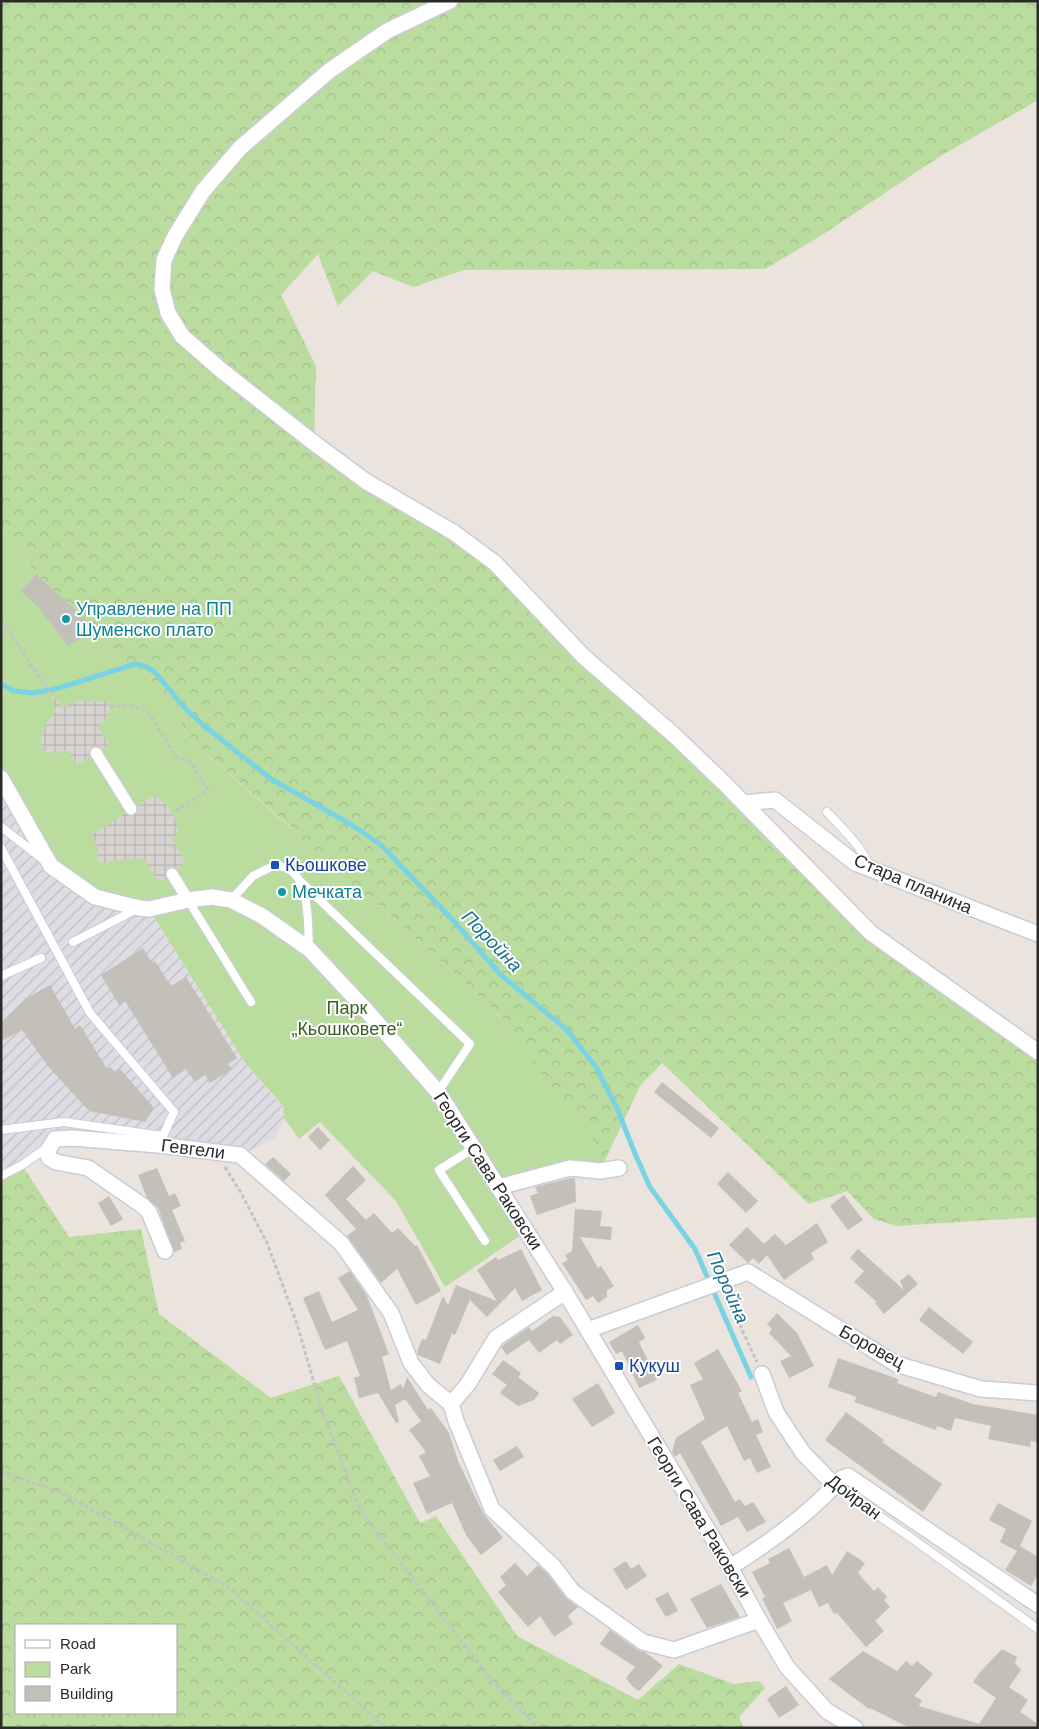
<svg xmlns="http://www.w3.org/2000/svg" width="1039" height="1729" font-family="Arial,sans-serif">
	<defs>
		<pattern id="industrial-furrows" width="10" height="10" patternUnits="userSpaceOnUse" patternTransform="scale(1.25)"><rect width="10" height="10" fill="#dedde4"/><path d="M-1 1l2-2M0 10L10 0M9 11l2-2" fill="none" stroke="#bfbec4"/></pattern>
		<pattern id="forest-crowns" width="20" height="18" patternUnits="userSpaceOnUse" patternTransform="scale(1.25)"><rect width="20" height="18" fill="#bbdc9f"/><path d="M2 6a3 3 0 1 1 6 0M12 15a3 3 0 1 1 6 0" fill="none" stroke="#a1bd89"/></pattern>
		<pattern id="plaza-grid" width="8" height="8" patternUnits="userSpaceOnUse" patternTransform="scale(1.25)"><rect width="8" height="8" fill="#d7d3d0"/><path d="M0 4h8M4 0v8" fill="none" stroke="#b9b5b3"/></pattern>
	</defs>
	<rect width="100%" height="100%" fill="#ebe3dd"/>
	<!-- industrial -->
	<polygon fill="url(#industrial-furrows)" points="1,778 149,909 246,1064 283,1107 284,1118 275,1138 240,1155 71,1138 1,1176"/>
	<!-- forest -->
	<g fill="url(#forest-crowns)" fill-rule="evenodd">
		<polygon points="1,1 1038,1 1038,100 939,157 819,237 765,269 464,270 413,287 373,271 338,306 318,254 281,295 316,366 314,444 453,532 871,933 1038,1052 1038,1217 896,1226 874,1219 847,1191 809,1204 662,1063 640,1086 600,1171 505,1024 507,1022 384,910 338,874 322,855 305,848 283,843 292,828 194,743 149,676 110,653 95,629 36,574 1,528"/>
		<path d="M22 1165 69 1237 141 1229 159 1314 271 1398 339 1376 420 1523 436 1516 517 1636 638 1700 679 1664 734 1684 759 1681 765 1688 739 1717 744 1728H1V1176ZM16 1625H176V1713H16Z"/>
	</g>
	<!-- park -->
	<polygon fill="#bbdc9f" points="1,528 36,574 95,629 110,653 149,676 194,743 292,829 283,843 305,848 322,855 338,874 384,910 507,1022 505,1025 595,1143 600,1171 499,1187 527,1231 445,1287 396,1201 320,1122 299,1139 284,1118 283,1106 246,1064 149,909 95,897 51,866 1,778"/>
	<!-- plaza -->
	<g fill="url(#plaza-grid)">
		<polygon points="51,694 62,707 84,700 95,702 104,700 110,707 107,717 98,728 109,744 77,765 68,750 56,753 45,752 40,742 45,725 56,711"/>
		<polygon points="155,795 168,806 177,824 178,833 172,839 185,861 179,868 170,875 158,881 144,858 120,860 105,863 98,861 98,846 91,835"/>
	</g>
	<g fill="none" stroke-linecap="round" stroke-linejoin="round">
		<!-- stream -->
		<polyline stroke="#7ad3e3" stroke-width="5" points="1,684 14,691 34,693 59,688 135,664 145,666 154,671 184,707 203,725 271,779 352,825 381,845 450,917 501,975 567,1030 596,1067 617,1108 636,1156 650,1187 695,1249 751,1377"/>
	</g>
	<!-- building -->
	<g fill="#c3bfb9">
		<polygon points="36,574 96,629 68,646 40,609 21,591"/>
		<polygon points="143,948 152,963 155,961 171,986 186,977 237,1058 228,1064 232,1069 210,1083 205,1075 195,1082 186,1069 173,1078 125,1001 119,1005 101,975"/>
		<polygon points="50,985 75,1029 80,1025 107,1069 110,1067 115,1072 119,1068 154,1108 145,1122 89,1111 47,1065 22,1030 1,1041 1,1023 25,999"/>
		<polygon points="662,1082 719,1128 711,1138 654,1092"/>
		<polygon points="318,1127 330,1140 320,1150 308,1137"/>
		<polygon points="273,1157 291,1174 284,1181 265,1164"/>
		<polygon points="353,1166 366,1180 346,1199 366,1220 374,1213 392,1233 398,1228 415,1246 417,1245 441,1291 416,1305 397,1269 381,1283 347,1236 356,1229 325,1195"/>
		<polygon points="157,1168 169,1196 175,1193 181,1206 172,1210 185,1241 180,1243 182,1249 174,1252 158,1208 147,1198 138,1175"/>
		<polygon points="728,1172 758,1201 746,1213 717,1184"/>
		<polygon points="571,1178 575,1178 576,1202 537,1215 530,1196 538,1193 535,1187"/>
		<polygon points="844,1195 863,1220 848,1230 830,1206"/>
		<polygon points="109,1196 123,1219 111,1226 98,1203"/>
		<polygon points="575,1209 602,1211 600,1226 612,1227 611,1240 580,1237 598,1268 601,1266 614,1286 607,1290 607,1297 598,1303 593,1296 586,1300 562,1263 568,1260 565,1255 572,1251"/>
		<polygon points="817,1223 828,1242 811,1253 814,1259 784,1280 767,1255 759,1264 753,1258 748,1263 729,1245 747,1227 764,1244 775,1234 786,1245"/>
		<polygon points="521,1249 542,1290 522,1301 515,1288 487,1317 470,1300 455,1335 452,1333 440,1364 418,1355 417,1352 422,1339 426,1340 443,1296 448,1305 456,1285 497,1301 477,1270 496,1257 498,1260"/>
		<polygon points="858,1249 904,1290 900,1281 909,1274 918,1284 884,1314 875,1303 877,1302 854,1282 864,1271 850,1258"/>
		<polygon points="350,1271 367,1296 389,1354 382,1357 391,1390 401,1384 403,1389 407,1377 428,1410 431,1408 449,1433 458,1461 483,1513 503,1538 481,1555 466,1535 452,1503 427,1514 413,1483 430,1476 419,1456 426,1452 409,1430 421,1421 405,1399 395,1405 399,1422 396,1423 378,1393 359,1398 354,1378 360,1376 347,1341 325,1350 303,1298 319,1291 332,1322 358,1310 338,1278"/>
		<polygon points="929,1307 973,1342 963,1354 919,1320"/>
		<polygon points="777,1313 797,1333 814,1366 789,1378 780,1361 791,1356 769,1333 772,1329 767,1324"/>
		<polygon points="553,1316 560,1317 573,1335 560,1344 557,1340 539,1353 529,1340 507,1355 501,1347 503,1345 529,1327 532,1331"/>
		<polygon points="638,1325 645,1338 639,1342 657,1380 639,1388 622,1351 616,1354 609,1342"/>
		<polygon points="718,1349 742,1391 738,1393 752,1422 758,1419 763,1432 756,1435 771,1467 757,1473 750,1458 744,1461 727,1426 701,1442 735,1502 740,1499 745,1506 753,1502 766,1522 747,1532 738,1517 721,1526 680,1453 675,1457 672,1452 676,1438 705,1419 690,1385 703,1379 694,1363"/>
		<polygon points="838,1358 898,1379 897,1383 936,1397 938,1392 973,1404 1038,1415 1038,1442 1031,1441 1030,1447 988,1439 991,1426 955,1418 951,1431 937,1426 936,1430 854,1402 857,1397 828,1387"/>
		<polygon points="503,1360 521,1373 518,1377 539,1393 534,1400 518,1406 500,1393 507,1385 492,1374"/>
		<polygon points="598,1383 615,1413 592,1427 572,1399"/>
		<polygon points="846,1412 884,1440 882,1442 942,1484 923,1512 825,1440"/>
		<polygon points="517,1446 524,1457 500,1471 493,1460"/>
		<polygon points="998,1503 1032,1521 1020,1546 1038,1557 1038,1574 1031,1586 1005,1570 1017,1551 1000,1542 1006,1529 989,1520"/>
		<polygon points="789,1548 804,1577 827,1565 832,1575 847,1551 865,1563 858,1573 874,1591 878,1587 887,1597 884,1600 890,1607 875,1621 884,1631 866,1647 837,1613 834,1614 828,1603 819,1607 811,1590 783,1603 792,1621 777,1629 762,1598 765,1597 752,1572 770,1563 768,1559"/>
		<polygon points="626,1561 631,1569 639,1564 647,1576 626,1590 613,1569"/>
		<polygon points="515,1563 527,1576 538,1565 547,1573 566,1598 578,1607 568,1616 573,1624 554,1637 540,1616 528,1627 498,1592 506,1585 500,1577"/>
		<polygon points="721,1584 740,1617 707,1628 690,1599"/>
		<polygon points="668,1592 678,1611 666,1617 655,1599"/>
		<polygon points="610,1630 638,1650 645,1652 663,1666 639,1691 633,1687 626,1678 635,1667 600,1644"/>
		<polygon points="1002,1649 1017,1657 1015,1663 1021,1670 1009,1687 1028,1700 1020,1712 1038,1724 1038,1728 910,1728 870,1708 869,1709 829,1679 863,1651 897,1671 906,1661 912,1666 917,1661 933,1674 914,1696 922,1700 919,1706 979,1724 996,1698 973,1682 980,1672"/>
		<polygon points="786,1686 799,1705 779,1718 767,1699"/>
	</g>
	<g fill="none" stroke-linecap="round" stroke-linejoin="round">
		<!-- service casing -->
		<g stroke="#c9cdd6" stroke-width="10">
			<g id="service">
				<path d="M827 812C845 831 860 845 871 868"/>
				<polyline points="1,827 44,860"/>
				<polyline points="1,848 90,1013 174,1112 163,1136 64,1122 1,1130"/>
				<polyline points="300,881 470,1044 438,1092"/>
				<polyline points="188,900 251,1002"/>
				<path d="M231 900 253 876 275 865C280 867 287 867 290 870 310 883 308 927 309 949"/>
				<polyline points="73,942 137,909"/>
				<polyline points="1,976 41,958"/>
				<polyline points="474,1148 439,1170 485,1241"/>
				<polyline points="1,1176 22,1165 48,1147"/>
				<polyline points="835,1486 907,1535 1038,1629"/>
			</g>
		</g>
		<!-- pedestrian casing -->
		<g stroke="#c9cdd6" stroke-width="14">
			<g id="pedestrian">
				<polyline points="96,753 131,809"/>
				<polyline points="172,874 188,900"/>
			</g>
		</g>
		<!-- minor casing -->
		<g stroke="#c9cdd6" stroke-width="18">
			<g id="minor">
				<polyline points="450,1 387,31 329,71 240,148 203,191 175,236 164,260 162,289 168,313 182,336 221,370 314,443 367,482 453,532 495,563 584,657 674,735 724,783 871,933 1038,1052"/>
				<polyline points="1,778 51,866 95,897 139,908 149,909 188,900 212,897 231,900 262,916 309,949 365,1009 438,1092 565,1292 730,1567 759,1620 787,1667 827,1711 855,1728"/>
				<polyline points="744,803 775,800 855,863 1038,934"/>
				<polyline points="499,1187 570,1168 600,1171 619,1168"/>
				<polyline points="165,1251 149,1212 143,1206 88,1168 56,1162 49,1158 47,1152 55,1139 71,1138 159,1145 240,1155 341,1243 391,1313 411,1363 428,1385 451,1404"/>
				<polyline points="588,1330 748,1272 896,1364 981,1389 1038,1393"/>
				<polyline points="762,1374 776,1412 803,1453 835,1486"/>
				<polyline points="451,1404 456,1421 492,1509 554,1567 573,1592 643,1642 674,1650 759,1620"/>
				<polyline points="451,1404 468,1384 496,1338 565,1292"/>
				<path d="M730 1567C771 1542 809 1514 842 1478L848 1476 1038 1605"/>
			</g>
		</g>
		<!-- path -->
		<g stroke="#c3c3c3" stroke-width="3" stroke-dasharray="4 2.5" stroke-linecap="butt">
			<polyline points="1,620 51,694"/>
			<polyline points="110,707 127,705 147,711 176,756 191,762 208,790 172,813"/>
			<polyline points="225,1167 240,1191 267,1243 297,1324 321,1407 360,1510 492,1681 539,1728"/>
			<polyline points="726,1295 757,1362"/>
			<polyline points="1,1472 61,1492 227,1586 386,1728"/>
		</g>
		<!-- service -->
		<use href="#service" stroke="#fff" stroke-width="8"/>
		<!-- pedestrian -->
		<use href="#pedestrian" stroke="#fff" stroke-width="11"/>
		<!-- minor -->
		<use href="#minor" stroke="#fff" stroke-width="15"/>
	</g>
	<!-- markers -->
	<g fill="#0f9aa8" stroke="#fff" stroke-width="2">
		<circle cx="66" cy="619" r="5"/>
		<circle cx="282" cy="892" r="5"/>
	</g>
	<g fill="#1a4fb4" stroke="#fff" stroke-width="2">
		<rect x="270" y="860" width="10" height="10" rx="2.5"/>
		<rect x="614" y="1361" width="10" height="10" rx="2.5"/>
	</g>
	<g text-anchor="middle" dominant-baseline="central" stroke-width="4" stroke-linejoin="round" paint-order="stroke">
		<!-- culture labels -->
		<g font-size="18" fill="#0d838f" stroke="#fff" text-anchor="start">
			<text x="76" y="609">Управление на ПП<tspan x="76" dy="21">Шуменско плато</tspan></text>
			<text x="292" y="892">Мечката</text>
		</g>
		<!-- transit labels -->
		<g font-size="18" fill="#164399" stroke="#fff" text-anchor="start">
			<text x="285" y="865">Кьошкове</text>
			<text x="629" y="1366">Кукуш</text>
		</g>
		<!-- street labels -->
		<g font-size="18" fill="#2a2a2a" stroke="#fff">
			<text transform="translate(913 884) rotate(23)">Стара планина</text>
			<text transform="translate(193 1149) rotate(7)">Гевгели</text>
			<text transform="translate(488 1171) rotate(57)">Георги Сава Раковски</text>
			<text transform="translate(872 1347) rotate(29)">Боровец</text>
			<text transform="translate(854 1497) rotate(37)">Дойран</text>
			<text transform="translate(699 1517) rotate(59)">Георги Сава Раковски</text>
		</g>
		<!-- park labels -->
		<g font-size="18" fill="#356021" stroke="#fff">
			<text x="347" y="1008">Парк<tspan x="347" dy="21">„Кьошковете“</tspan></text>
		</g>
		<!-- water labels -->
		<g font-size="19" font-style="italic" fill="#1a738e" stroke="#fff">
			<text transform="translate(492 941) rotate(46)">Поройна</text>
			<text transform="translate(728 1287) rotate(66)">Поройна</text>
		</g>
	</g>
	<!-- border -->
	<rect width="1039" height="1729" fill="none" stroke="#2a2a2a" stroke-width="5"/>
	<!-- legend -->
	<rect x="15" y="1624" width="162" height="90" fill="#ffffff" stroke="#aaaaaa"/>
	<rect x="25" y="1640" width="25" height="8" fill="#ffffff" stroke="#aaaaaa"/>
	<text x="60" y="1649" font-size="15" fill="#2a2a2a">Road</text>
	<rect x="25" y="1662" width="25" height="15" fill="#bbdc9f" stroke="#aaaaaa"/>
	<text x="60" y="1674" font-size="15" fill="#2a2a2a">Park</text>
	<rect x="25" y="1686" width="25" height="15" fill="#c3bfb9" stroke="#aaaaaa"/>
	<text x="60" y="1699" font-size="15" fill="#2a2a2a">Building</text>
</svg>
